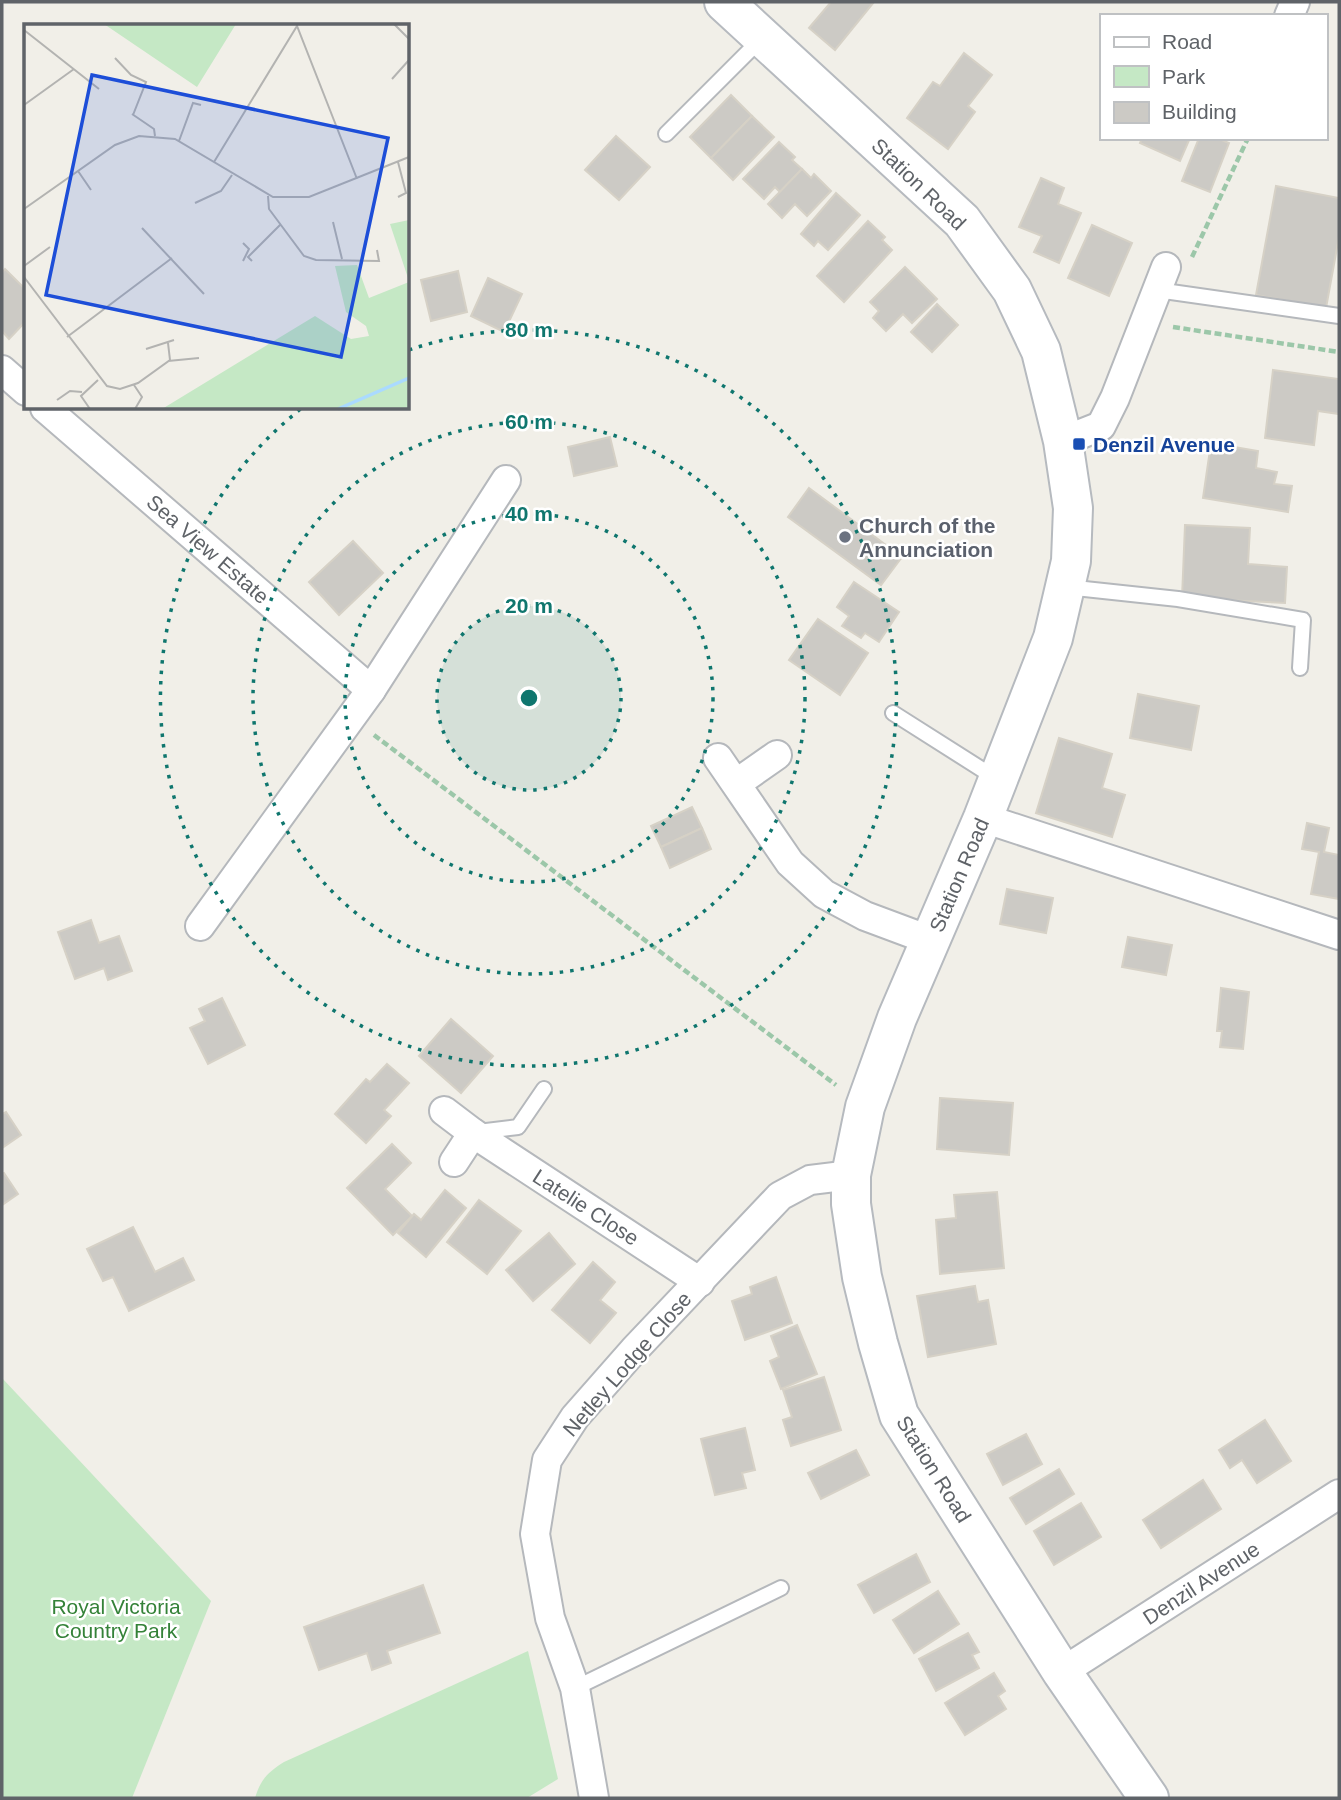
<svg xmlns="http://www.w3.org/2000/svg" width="1341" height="1800" font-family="Helvetica,sans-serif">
	<rect width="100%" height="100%" fill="#f1efe8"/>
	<!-- green -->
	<g fill="#c5e8c5">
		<polygon points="2,1378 211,1601 132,1798 2,1798"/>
		<path d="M528 1651 558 1779 527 1798H255C261 1779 267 1773 284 1762Z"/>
	</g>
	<!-- building -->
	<g fill="#cccac5" stroke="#d6d1c6" stroke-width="2">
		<polygon points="831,2 874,2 835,50 809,28"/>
		<polygon points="964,53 992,75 968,106 975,112 948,149 907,118 933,82 940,86"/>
		<polygon points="731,95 752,116 711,158 690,137"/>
		<polygon points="752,116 774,137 733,180 711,158"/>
		<polygon points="616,136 650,167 619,200 585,170"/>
		<polygon points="1142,138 1190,138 1180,161 1140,143"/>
		<polygon points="1199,138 1217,138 1229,143 1210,192 1182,181"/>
		<polygon points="779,142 795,157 792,160 802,169 780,192 775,187 764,199 743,179"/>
		<polygon points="802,169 811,178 814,174 831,191 807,216 795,204 782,218 768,204"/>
		<polygon points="1041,178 1064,188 1058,204 1081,213 1059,263 1034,252 1042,236 1019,227"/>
		<polygon points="1276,186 1339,198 1339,237 1326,308 1256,295"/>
		<polygon points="836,193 860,215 828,250 818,241 814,246 801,234"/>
		<polygon points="868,221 885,237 882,240 892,250 844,302 817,276"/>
		<polygon points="1092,225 1132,243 1109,296 1068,278"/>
		<polygon points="905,267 937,299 912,323 903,314 886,331 873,318 879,311 870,302"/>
		<polygon points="5,269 26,290 26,321 9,339 2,331 2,273"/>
		<polygon points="458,271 467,312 431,321 421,280"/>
		<polygon points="488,278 522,294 504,332 471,316"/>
		<polygon points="937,304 958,325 932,352 911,332"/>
		<polygon points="1273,370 1339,379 1339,414 1318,411 1314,445 1265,438"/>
		<polygon points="610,437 617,466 574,476 568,447"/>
		<polygon points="1211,443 1258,451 1256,468 1277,472 1274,484 1292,486 1288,512 1203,498"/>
		<polygon points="809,488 902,557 881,585 788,517"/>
		<polygon points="1185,525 1250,528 1248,564 1287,567 1285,603 1182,598"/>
		<polygon points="353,541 383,573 339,615 309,582"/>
		<polygon points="854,582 899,612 879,642 865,633 861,638 842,626 849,616 837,607"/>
		<polygon points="818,619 868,653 840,695 789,660"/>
		<polygon points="1138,694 1199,706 1191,750 1130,738"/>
		<polygon points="1059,738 1112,754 1102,788 1125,795 1112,837 1036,813"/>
		<polygon points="692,807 702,828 661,847 651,826"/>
		<polygon points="1307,823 1329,828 1324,852 1339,855 1339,899 1311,894 1319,852 1302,849"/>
		<polygon points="702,828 711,849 670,868 661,847"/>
		<polygon points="1007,889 1053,898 1046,933 1000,924"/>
		<polygon points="91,920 99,943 119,936 132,971 108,980 104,968 75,979 58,932"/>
		<polygon points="1128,937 1172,945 1166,975 1122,967"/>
		<polygon points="1221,988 1249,992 1243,1049 1220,1047 1222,1031 1217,1031"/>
		<polygon points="222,998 245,1045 208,1064 190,1028 205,1021 199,1009"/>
		<polygon points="451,1019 493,1056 461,1093 419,1056"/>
		<polygon points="387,1064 409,1083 384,1110 391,1116 366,1143 335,1114 366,1079 370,1082"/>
		<polygon points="940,1098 1013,1103 1009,1155 937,1149"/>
		<polygon points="6,1112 21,1135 2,1148 2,1114"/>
		<polygon points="392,1144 411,1163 385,1189 412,1216 393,1235 347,1188"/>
		<polygon points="4,1173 18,1194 2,1205 2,1174"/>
		<polygon points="445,1190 466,1208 426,1257 398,1233 414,1214 421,1220"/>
		<polygon points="997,1192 1004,1268 940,1274 936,1220 956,1218 954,1195"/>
		<polygon points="479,1200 521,1231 487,1274 447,1242"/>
		<polygon points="133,1227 155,1272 183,1258 194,1280 129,1311 113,1277 103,1281 87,1249"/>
		<polygon points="549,1233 575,1264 533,1301 506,1270"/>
		<polygon points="593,1262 615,1282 600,1300 616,1313 590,1343 552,1310"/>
		<polygon points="776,1277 792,1323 745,1340 732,1301 752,1294 750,1287"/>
		<polygon points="975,1286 978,1302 988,1300 996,1344 928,1357 917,1296"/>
		<polygon points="797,1325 817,1374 781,1389 770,1361 779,1357 771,1336"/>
		<polygon points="824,1377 841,1430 791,1446 783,1420 792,1417 783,1390"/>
		<polygon points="1265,1420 1291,1461 1257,1483 1242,1460 1230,1468 1219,1450"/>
		<polygon points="745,1428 755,1470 742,1473 746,1488 715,1495 701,1439"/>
		<polygon points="1026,1434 1042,1464 1003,1485 987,1454"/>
		<polygon points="856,1450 869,1475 821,1499 808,1473"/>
		<polygon points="1059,1469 1074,1494 1026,1524 1010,1498"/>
		<polygon points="1203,1480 1221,1509 1161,1548 1143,1520"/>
		<polygon points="1081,1503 1101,1537 1054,1565 1034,1531"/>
		<polygon points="916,1554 930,1582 874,1613 858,1585"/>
		<polygon points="423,1585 440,1633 387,1651 391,1663 372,1670 367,1653 319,1670 304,1627"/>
		<polygon points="938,1591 959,1624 914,1653 893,1620"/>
		<polygon points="968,1633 979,1652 972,1655 979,1668 936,1691 919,1659"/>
		<polygon points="994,1673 1005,1691 998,1696 1006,1709 965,1735 945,1703"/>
	</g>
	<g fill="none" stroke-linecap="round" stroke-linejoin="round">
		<!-- lane casing -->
		<g stroke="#b5b8bc" stroke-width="18">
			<g id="lane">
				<polyline points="666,134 762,38"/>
				<polyline points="1157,290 1339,316"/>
				<polyline points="1066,587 1178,599 1303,620 1300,668"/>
				<polyline points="893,713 997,779"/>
				<polyline points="478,1132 518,1127 544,1089"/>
				<polyline points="575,1688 781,1588"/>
			</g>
		</g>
		<!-- street casing -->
		<g stroke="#b5b8bc" stroke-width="32">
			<g id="street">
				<polyline points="1289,16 1295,2"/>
				<polyline points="2,370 26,391"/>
				<polyline points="45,408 371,690"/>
				<polyline points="1063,441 1101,426 1115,398 1166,267"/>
				<polyline points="718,758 790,863 824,894 865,916 932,941"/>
				<polyline points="737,783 777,755"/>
				<polyline points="983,818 1339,935"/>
				<polyline points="200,926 371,690 506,480"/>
				<polyline points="444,1111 473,1133"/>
				<polyline points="454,1162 473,1133 700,1282"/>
				<polyline points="1062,1672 1339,1494"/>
				<polyline points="594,1798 575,1688 550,1618 535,1534 547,1460 575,1417 634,1350 780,1196 810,1180 851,1175"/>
			</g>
		</g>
		<!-- secondary casing -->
		<g stroke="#b6babf" stroke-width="42">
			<polyline id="secondary" points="724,2 962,221 1012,290 1041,351 1063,441 1073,508 1071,561 1053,638 983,818 897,1018 865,1107 851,1175 851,1204 862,1277 878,1343 899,1415 1062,1672 1149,1798"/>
		</g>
		<!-- path -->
		<g stroke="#9cc7a9" stroke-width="4.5" stroke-dasharray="7 3.5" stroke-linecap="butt">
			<polyline points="1192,257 1248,138"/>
			<polyline points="1173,327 1339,352"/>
			<polyline points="374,735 836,1085"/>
		</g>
		<!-- lane -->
		<use href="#lane" stroke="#fff" stroke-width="14"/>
		<!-- street -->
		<use href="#street" stroke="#fff" stroke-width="28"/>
		<!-- secondary -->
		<use href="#secondary" stroke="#fff" stroke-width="38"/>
	</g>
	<!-- distance rings -->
	<circle cx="529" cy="698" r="92" fill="#0f766e" fill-opacity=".12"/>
	<g fill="none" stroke="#0f766e" stroke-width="3.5" stroke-dasharray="3.5 7">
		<circle cx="529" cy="698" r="92"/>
		<circle cx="529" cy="698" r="184"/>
		<circle cx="529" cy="698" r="276"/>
		<path d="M409 350A368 368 0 1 1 302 408"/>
	</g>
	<!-- markers -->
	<rect fill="#1a4fb4" stroke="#fff" stroke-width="2.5" x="1072" y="437" width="14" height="14" rx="3.5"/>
	<circle fill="#6b7280" stroke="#fff" stroke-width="2.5" cx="845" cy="537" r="7"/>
	<g text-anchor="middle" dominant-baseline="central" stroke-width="5" stroke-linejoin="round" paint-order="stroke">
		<!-- street labels -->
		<g font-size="21" fill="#5f6368" stroke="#fff">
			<text transform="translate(919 184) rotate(44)">Station Road</text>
			<text transform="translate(208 549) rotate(41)">Sea View Estate</text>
			<text transform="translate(959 875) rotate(-67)">Station Road</text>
			<text transform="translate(586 1207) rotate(33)">Latelie Close</text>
			<text transform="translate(627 1364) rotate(-49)">Netley Lodge Close</text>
			<text transform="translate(934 1469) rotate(58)">Station Road</text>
			<text transform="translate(1201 1583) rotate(-33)">Denzil Avenue</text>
		</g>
		<!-- transit labels -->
		<g font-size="21" font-weight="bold" fill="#164399" stroke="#fff" text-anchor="start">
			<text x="1093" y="444">Denzil Avenue</text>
		</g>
		<!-- worship labels -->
		<g font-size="21" font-weight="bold" fill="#5b616d" stroke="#fff" text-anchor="start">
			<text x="859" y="525">Church of the<tspan x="859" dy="24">Annunciation</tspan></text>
		</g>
		<!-- park labels -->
		<g font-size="21" fill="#348238" stroke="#fff">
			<text x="116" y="1606">Royal Victoria<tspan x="116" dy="24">Country Park</tspan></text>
		</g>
	</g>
	<!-- overview -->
	<g transform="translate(24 24)">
		<rect width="385" height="385" fill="#f1efe8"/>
		<path d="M80 0H212L173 63ZM385 196V257L366 200ZM333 241 345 274 385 258V385H138L291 292 327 315 345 312 342 302 322 288 311 242Z" fill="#c5e8c5"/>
		<path fill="none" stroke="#aadaff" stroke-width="3.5" d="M314 385 385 354"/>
		<path fill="none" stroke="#b3b3b1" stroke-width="2" d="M370 0 385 15M0 6 75 65M91 34 107 51 122 58 109 91M368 55 385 36M0 81 50 45M108 90 130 105 131 112M155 117 169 79 177 81M190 138 273 2 333 155M54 147 67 166M244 172 245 185 280 232 292 236 355 237 353 226M374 173 382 169 374 138M171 179 197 167 208 151M0 185 91 121 115 112 151 115 249 173H285L385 133M309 198 318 235M118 204 180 270M219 219 225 225 219 237M228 237 224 233 256 201M0 242 26 223M0 253 83 362 96 365 114 359 146 336 144 319M43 313 148 234M122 325 150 316M144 337 175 334M110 361 118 373 111 385M33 376 46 367 58 368M66 385 57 372 74 356"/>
		<path fill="#1d4ed8" fill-opacity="0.15" stroke="#1d4ed8" stroke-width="3.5" d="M68 51 364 114 317 333 22 271Z"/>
		<rect width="385" height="385" fill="none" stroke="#5f6368" stroke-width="3.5"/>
	</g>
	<circle cx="529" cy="698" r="10" fill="#0f766e" stroke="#fff" stroke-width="3.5"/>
	<g font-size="21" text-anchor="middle" font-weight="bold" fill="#0f766e" stroke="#fff" stroke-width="5" stroke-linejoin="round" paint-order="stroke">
		<text x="529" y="337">80 m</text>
		<text x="529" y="429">60 m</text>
		<text x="529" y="521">40 m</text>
		<text x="529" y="613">20 m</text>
	</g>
	<!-- border -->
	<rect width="1341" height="1800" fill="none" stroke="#5f6368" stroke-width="7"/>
	<!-- legend -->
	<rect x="1100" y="14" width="228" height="126" fill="#ffffff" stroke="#bfc1c3" stroke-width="2"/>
	<rect x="1114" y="37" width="35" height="10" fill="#ffffff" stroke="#bfc1c3" stroke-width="2"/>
	<text x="1162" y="49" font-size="21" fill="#5f6368">Road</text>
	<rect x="1114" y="66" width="35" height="21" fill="#c5e8c5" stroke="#bfc1c3" stroke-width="2"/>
	<text x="1162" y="84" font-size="21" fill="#5f6368">Park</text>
	<rect x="1114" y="102" width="35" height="21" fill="#cccac5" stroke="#bfc1c3" stroke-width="2"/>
	<text x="1162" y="119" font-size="21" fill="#5f6368">Building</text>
</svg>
